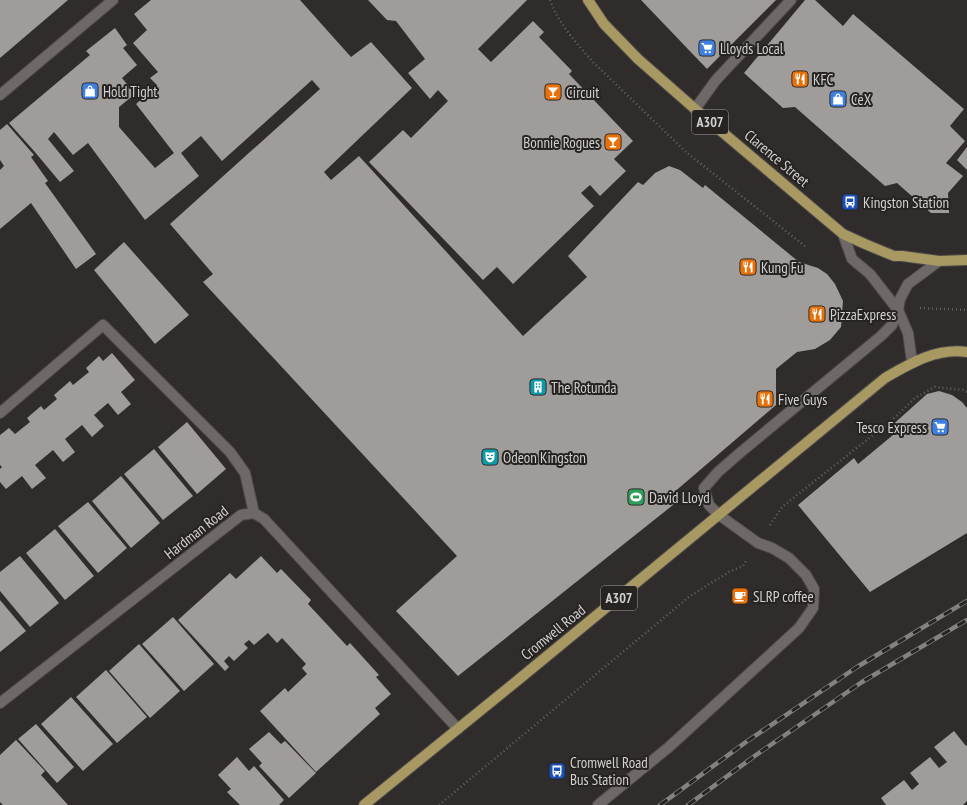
<svg xmlns="http://www.w3.org/2000/svg" width="967" height="805" font-family="'PT Sans Narrow',sans-serif">
	<rect width="100%" height="100%" fill="#302c2b"/>
	<!-- building -->
	<g fill="#a09c9a">
		<polygon points="0,0 68,0 0,58"/>
		<polygon points="151,0 300,0 351,57 371,42 412,88 324,172 331,180 359,156 523,336 587,277 568,256 638,182 643,185 655,173 669,166 680,170 703,188 705,185 799,262 818,268 827,274 835,284 843,301 841,327 830,340 815,349 797,352 776,369 776,405 672,494 678,501 458,676 396,611 457,556 203,282 213,274 170,224 320,89 312,80 222,161 201,136 181,153 199,176 145,220 88,143 73,155 54,132 48,139 74,171 60,182 34,151 9,123 90,55 86,51 115,28 127,45 123,48 137,65 122,78 135,94 119,107 119,127 155,168 174,153 136,104 157,85 150,78 158,72 133,43 147,30 134,14"/>
		<polygon points="368,0 527,0 478,49 491,62 533,21 544,32 539,37 572,71 569,74 633,141 614,159 626,171 600,196 590,185 581,193 594,206 513,284 497,267 483,280 369,162 403,130 411,138 448,101 438,90 430,99 408,73 425,59 396,21 387,20"/>
		<polygon points="641,0 776,0 707,69"/>
		<polygon points="805,0 815,0 843,26 853,14 964,109 950,126 965,141 946,163 963,176 948,193 949,213 931,213 897,183 885,186 795,107 783,108 744,73"/>
		<polygon points="7,124 34,155 31,157 48,181 45,183 96,254 76,269 31,203 0,229 0,170 4,166 0,160 0,130"/>
		<polygon points="967,147 967,170 957,160"/>
		<polygon points="124,242 189,315 155,344 94,270"/>
		<polygon points="112,353 135,380 121,392 131,404 118,415 108,403 94,415 104,426 92,437 82,425 65,439 75,452 63,462 53,450 35,465 46,478 32,489 22,476 6,489 0,482 0,469 2,467 0,465 0,435 9,428 15,434 30,422 27,418 41,406 44,410 57,399 54,395 70,381 73,385 89,372 86,368 99,356 103,361"/>
		<polygon points="939,391 952,395 962,402 967,408 967,533 870,592 798,505 854,458 858,464 893,435 888,429 927,394"/>
		<polygon points="187,422 226,469 197,494 158,447"/>
		<polygon points="154,449 193,496 163,520 124,474"/>
		<polygon points="121,476 160,523 131,548 92,501"/>
		<polygon points="88,502 127,548 98,573 58,526"/>
		<polygon points="55,529 94,576 65,600 26,553"/>
		<polygon points="20,556 59,603 30,627 0,591 0,572"/>
		<polygon points="261,556 277,573 281,569 311,600 308,604 347,646 350,643 379,675 376,677 391,694 375,708 380,714 316,772 260,711 285,688 288,692 307,674 302,668 306,664 282,638 277,643 268,633 254,645 249,640 244,644 248,648 234,661 229,656 224,661 229,667 225,671 178,620 230,573 236,579"/>
		<polygon points="0,600 26,631 0,652"/>
		<polygon points="173,617 214,664 184,691 142,644"/>
		<polygon points="139,644 180,691 150,718 109,671"/>
		<polygon points="106,670 147,717 117,743 76,697"/>
		<polygon points="71,697 113,744 83,771 41,724"/>
		<polygon points="36,724 74,767 57,783 18,739"/>
		<polygon points="954,731 966,746 967,745 967,801 963,805 886,805 881,798 904,780 912,790 919,784 910,773 930,757 939,768 947,762 934,747"/>
		<polygon points="269,732 281,744 285,741 316,773 289,798 259,766 262,763 249,749"/>
		<polygon points="16,740 45,771 41,775 68,805 3,805 0,802 0,755"/>
		<polygon points="237,757 249,771 254,766 284,800 279,805 240,805 227,792 231,789 218,775"/>
	</g>
	<g fill="none" stroke-linecap="round" stroke-linejoin="round">
		<!-- service casing -->
		<g stroke="#4c4a48" stroke-width="12">
			<g id="service">
				<polyline points="695,109 716,80 791,0"/>
				<polyline points="843,234 852,259 870,274 898,310 908,333 912,362"/>
				<polyline points="0,413 103,325 230,452 245,473 254,513"/>
				<polyline points="598,805 669,747 799,628 813,608 814,589 806,575 789,558 772,548 758,543 719,515 709,505 704,488 718,472 741,452 881,336 892,325 898,310 900,299 908,284 939,261"/>
			</g>
		</g>
		<!-- minor casing -->
		<g stroke="#4c4a48" stroke-width="12">
			<g id="minor">
				<polyline points="0,95 113,0"/>
				<polyline points="0,703 241,515 254,513 264,519 458,729"/>
			</g>
		</g>
		<!-- primary casing -->
		<g stroke="#4c4a48" stroke-width="12">
			<g id="primary">
				<polyline points="588,0 604,24 638,59 695,109 843,234 865,244 894,256 902,256 939,261 967,260"/>
				<path d="M364 805 518 680 885 378C911 363 936 348 967 352"/>
			</g>
		</g>
		<!-- path -->
		<g stroke="#656261" stroke-width="2.5" stroke-dasharray="1 3" stroke-linecap="butt">
			<path d="M550 0C558 23 577 44 593 62L686 152 806 247"/>
			<polyline points="920,308 967,310"/>
			<polyline points="770,525 782,507 892,420 915,398 935,387 963,390 967,392"/>
			<polyline points="439,805 690,596 729,572 743,566 746,561"/>
		</g>
		<!-- service -->
		<use href="#service" stroke="#6e6968" stroke-width="10"/>
		<!-- minor -->
		<use href="#minor" stroke="#6e6968" stroke-width="10"/>
		<!-- primary -->
		<use href="#primary" stroke="#a89862" stroke-width="10"/>
		<!-- rail casing -->
		<g stroke="#848180" stroke-width="4.5">
			<g id="rail">
				<polyline points="660,805 746,742 857,667 967,601"/>
				<polyline points="688,805 756,755 862,682 967,620"/>
			</g>
		</g>
		<!-- rail -->
		<use href="#rail" stroke="#262321" stroke-width="3" stroke-dasharray="9" stroke-linecap="butt"/>
	</g>
	<!-- icons -->
	<defs>
		<g id="supermarket-square" transform="scale(0.9)"><rect x="-9" y="-9" width="18" height="18" rx="4" fill="#3f7fe0" stroke="#262321"/><path d="M-6-5.5h2.5l.6 2H6L4.5 2H-2.5L-4.4-4H-6ZM-1.5 3.2a1.3 1.3 0 1 0 .1 0ZM3 3.2a1.3 1.3 0 1 0 .1 0Z" fill="#fff"/></g>
		<g id="restaurant-square" transform="scale(0.9)"><rect x="-9" y="-9" width="18" height="18" rx="4" fill="#e8710a" stroke="#262321"/><path d="M-5-6h1v4h1v-4h1v4h1v-4h1v5L-1.5 .5V6h-2V.5L-5-1ZM5-6V6H3V1.5H1.5Q1.5-4 5-6Z" fill="#fff"/></g>
		<g id="shop-square" transform="scale(0.9)"><rect x="-9" y="-9" width="18" height="18" rx="4" fill="#3f7fe0" stroke="#262321"/><path d="M-5-2.5h2.3a2.7 3.5 0 0 1 5.4 0H5L5.5 6h-11ZM-1.5-2.5h3a1.5 2.3 0 0 0-3 0Z" fill="#fff"/></g>
		<g id="bar-square" transform="scale(0.9)"><rect x="-9" y="-9" width="18" height="18" rx="4" fill="#e8710a" stroke="#262321"/><path d="M-6-5H6L.8 .8V4.5H3.5V6h-7V4.5H-.8V.8Z" fill="#fff"/></g>
		<g id="bus-square" transform="scale(0.9)"><rect x="-9" y="-9" width="18" height="18" rx="4" fill="#1a4fb4" stroke="#262321"/><path d="M-5-6H5V4H4V6H2V4H-2V6H-4V4H-5ZM-3.5-4V0h7V-4ZM-3.5 1.2v1.5H-2V1.2ZM2 1.2v1.5H3.5V1.2Z" fill="#fff"/></g>
		<g id="building-square" transform="scale(0.9)"><rect x="-9" y="-9" width="18" height="18" rx="4" fill="#0f9aa8" stroke="#262321"/><path d="M-4-6H4V6H1V3H-1V6H-4ZM-2.5-4.3h1.7v1.8h-1.7ZM.8-4.3h1.7v1.8H.8ZM-2.5-1h1.7V.8h-1.7ZM.8-1h1.7V.8H.8Z" fill="#fff"/></g>
		<g id="theatre-square" transform="scale(0.9)"><rect x="-9" y="-9" width="18" height="18" rx="4" fill="#0f9aa8" stroke="#262321"/><path d="M-5-5.5Q0-4 5-5.5V0Q5 5 0 6Q-5 5-5 0ZM-3.3-2.5H-1v1.5H-3.3ZM1-2.5H3.3v1.5H1ZM-2.8 1Q0 5.5 2.8 1Z" fill="#fff"/></g>
		<g id="stadium-square" transform="scale(0.9)"><rect x="-9" y="-9" width="18" height="18" rx="4" fill="#2e9e5b" stroke="#262321"/><path d="M0-5a6.5 5 0 1 0 0 10a6.5 5 0 1 0 0-10ZM-3.5-1.8h7v3.6h-7Z" fill="#fff"/></g>
		<g id="cafe-square" transform="scale(0.9)"><rect x="-9" y="-9" width="18" height="18" rx="4" fill="#e8710a" stroke="#262321"/><path d="M-5.5-4.5H6V0H3Q3 3.5 0 3.5H-2.5Q-5.5 3.5-5.5 0ZM3-3.2v2h1.7v-2ZM-6 4.5H4V6H-6Z" fill="#fff"/></g>
	</defs>
	<g fill-rule="evenodd">
		<use href="#supermarket-square" x="707" y="48"/>
		<use href="#restaurant-square" x="800" y="79"/>
		<use href="#shop-square" x="90" y="91"/>
		<use href="#bar-square" x="553" y="92"/>
		<use href="#shop-square" x="838" y="99"/>
		<use href="#bar-square" x="613" y="142"/>
		<use href="#bus-square" x="850" y="202"/>
		<use href="#restaurant-square" x="748" y="267"/>
		<use href="#restaurant-square" x="817" y="314"/>
		<use href="#building-square" x="538" y="387"/>
		<use href="#restaurant-square" x="765" y="399"/>
		<use href="#supermarket-square" x="940" y="427"/>
		<use href="#theatre-square" x="490" y="457"/>
		<use href="#stadium-square" x="636" y="497"/>
		<use href="#cafe-square" x="740" y="596"/>
		<use href="#bus-square" x="557" y="771"/>
	</g>
	<g text-anchor="middle" dominant-baseline="central" stroke-width="4" stroke-linejoin="round" paint-order="stroke">
		<!-- shield labels -->
		<g fill="#262321" stroke="#9f9d9c" stroke-width="1">
			<rect x="692" y="110" width="36" height="24" rx="3"/>
			<rect x="601" y="586" width="36" height="24" rx="3"/>
		</g>
		<g font-size="14" font-weight="bold" fill="#d3d1d0">
			<text x="710" y="122">A307</text>
			<text x="619" y="598">A307</text>
		</g>
		<!-- poi labels -->
		<g font-size="15" fill="#d3d1d0" stroke="#262321" text-anchor="start">
			<text x="720" y="48">Lloyds Local</text>
			<text x="813" y="79">KFC</text>
			<text x="103" y="91">Hold Tight</text>
			<text x="566" y="92">Circuit</text>
			<text x="851" y="99">CeX</text>
			<text x="600" y="142" text-anchor="end">Bonnie Rogues</text>
			<text x="863" y="202">Kingston Station</text>
			<text x="761" y="267">Kung Fu</text>
			<text x="830" y="314">PizzaExpress</text>
			<text x="551" y="387">The Rotunda</text>
			<text x="778" y="399">Five Guys</text>
			<text x="927" y="427" text-anchor="end">Tesco Express</text>
			<text x="503" y="457">Odeon Kingston</text>
			<text x="649" y="497">David Lloyd</text>
			<text x="753" y="596">SLRP coffee</text>
			<text x="570" y="762">Cromwell Road<tspan x="570" dy="17">Bus Station</tspan></text>
		</g>
		<!-- street labels -->
		<g font-size="15" fill="#d3d1d0" stroke="#262321">
			<text transform="translate(777 158) rotate(40)">Clarence Street</text>
			<text transform="translate(196 532) rotate(-38)">Hardman Road</text>
			<text transform="translate(553 632) rotate(-39)">Cromwell Road</text>
		</g>
	</g>
</svg>
